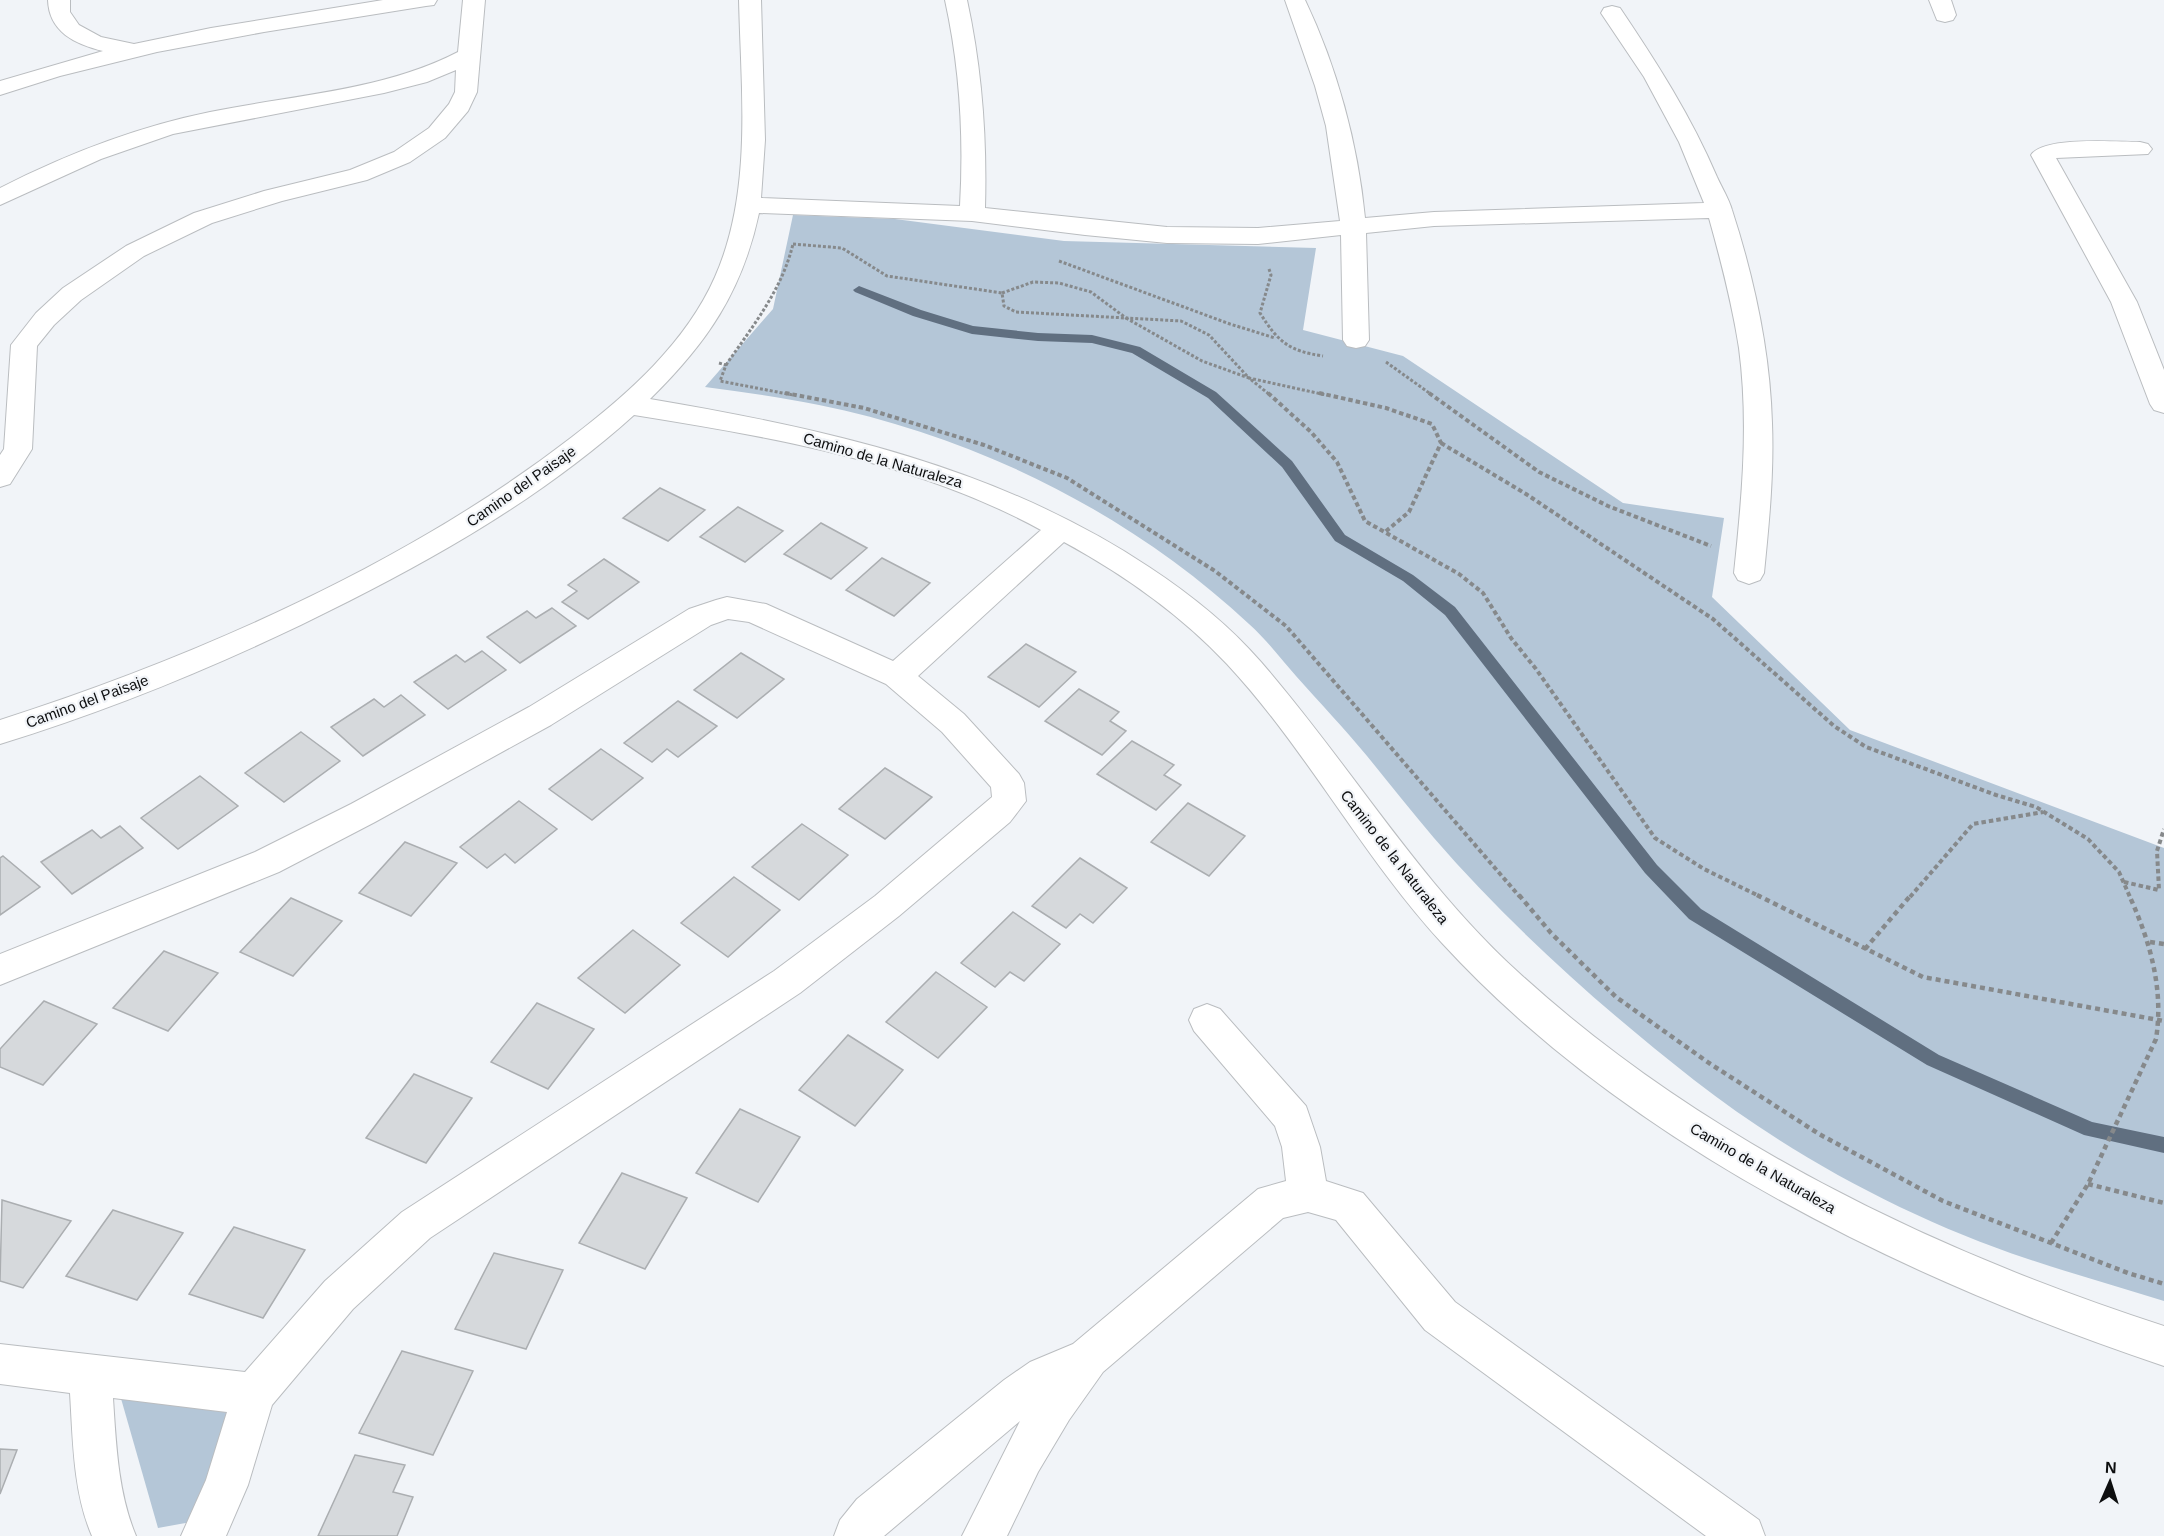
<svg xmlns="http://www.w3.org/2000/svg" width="2164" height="1536" font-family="Helvetica,sans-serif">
	<rect width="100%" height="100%" fill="#f1f4f8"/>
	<!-- green -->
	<g fill="#b4c6d7">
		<path d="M793 215 895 219 1064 241 1316 248 1303 330 1403 356 1623 503 1724 518 1712 597 1850 730 2164 848V1301C2119 1287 2073 1274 2028 1259 1909 1219 1793 1157 1694 1080 1601 1007 1511 927 1434 838 1411 811 1389 783 1367 756 1344 728 1320 703 1296 676 1281 659 1266 639 1249 624 1130 513 977 437 819 405 781 397 743 392 705 387L773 309Z"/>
		<polygon points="120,1395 233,1412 191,1522 158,1528"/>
	</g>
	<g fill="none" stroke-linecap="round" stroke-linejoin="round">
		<!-- stream -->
		<polygon fill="#606f80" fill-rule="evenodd" points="859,286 921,310 973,326 1038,333 1092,335 1140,347 1216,392 1292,461 1345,535 1413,575 1455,607 1657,865 1701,909 1939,1055 2092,1122 2164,1137 2164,1153 2084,1135 1927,1065 1689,919 1645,873 1445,615 1403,581 1335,541 1282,467 1208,398 1132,353 1092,343 1038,341 972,334 913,316 855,292 853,290"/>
	</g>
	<!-- building -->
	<g fill="#d6d9dc" stroke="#abaeb1" stroke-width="1.5">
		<polygon points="660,488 705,510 668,541 623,518"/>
		<polygon points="738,507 783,531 745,562 700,537"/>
		<polygon points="821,523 867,548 831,579 784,554"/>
		<polygon points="882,558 930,583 894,616 846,590"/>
		<polygon points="604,559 639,582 588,619 562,602 577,591 568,585"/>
		<polygon points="552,608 576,626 520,663 487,637 527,611 536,618"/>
		<polygon points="1026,644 1076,672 1039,707 988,677"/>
		<polygon points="482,651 506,670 448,709 414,682 456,655 465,662"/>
		<polygon points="741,653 784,679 737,718 694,690"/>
		<polygon points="1079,689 1119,712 1110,721 1126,731 1102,755 1045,721"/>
		<polygon points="401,695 425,715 363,756 331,727 374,699 384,707"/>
		<polygon points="678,701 717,726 678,757 667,749 652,762 624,743"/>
		<polygon points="301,732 340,761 284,802 245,773"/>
		<polygon points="1132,741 1174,765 1164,775 1181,785 1156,810 1097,774"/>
		<polygon points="601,749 643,778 592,820 549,789"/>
		<polygon points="885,768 932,797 885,839 839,809"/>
		<polygon points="200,776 238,806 178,849 141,818"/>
		<polygon points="519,801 557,829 515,863 505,854 487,868 460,847"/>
		<polygon points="1188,803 1245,836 1209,876 1151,842"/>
		<polygon points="802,824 848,855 799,900 752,867"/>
		<polygon points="120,826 143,848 72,894 41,862 92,830 101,838"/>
		<polygon points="405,842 457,863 411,916 359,893"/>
		<polygon points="3,856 40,887 0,915 0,858"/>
		<polygon points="1080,858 1127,888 1093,923 1080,914 1066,928 1032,906"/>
		<polygon points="734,877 780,910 728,957 681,923"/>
		<polygon points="291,898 342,921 293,976 240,952"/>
		<polygon points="1013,912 1060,944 1024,981 1010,972 995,987 961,963"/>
		<polygon points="633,930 680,965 625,1013 578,978"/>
		<polygon points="164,951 218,973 168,1031 113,1008"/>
		<polygon points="936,972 987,1007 938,1058 886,1022"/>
		<polygon points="44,1001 97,1024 43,1085 0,1067 0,1049"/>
		<polygon points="537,1003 594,1029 548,1089 491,1062"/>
		<polygon points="848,1035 903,1070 855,1126 799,1090"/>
		<polygon points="414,1074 472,1098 426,1163 366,1138"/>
		<polygon points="740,1109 800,1137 758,1202 696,1173"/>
		<polygon points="622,1173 687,1198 645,1269 579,1243"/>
		<polygon points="2,1200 71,1221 23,1288 0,1281"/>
		<polygon points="113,1210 183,1233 137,1300 66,1276"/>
		<polygon points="234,1227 305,1250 263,1318 189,1294"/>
		<polygon points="494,1253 563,1270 526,1349 455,1329"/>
		<polygon points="402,1351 473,1371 433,1455 359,1433"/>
		<polygon points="0,1449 17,1450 0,1494"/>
		<polygon points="355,1455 405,1465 393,1492 413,1497 397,1536 318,1536"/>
	</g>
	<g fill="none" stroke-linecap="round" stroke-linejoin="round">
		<!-- minor casing -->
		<g stroke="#babdc0" stroke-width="2">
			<g id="minor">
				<path d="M48 0H70V12L79 25 101 37 134 44 211 28 383 0H437L434 5 426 6 264 32 157 52 60 76 0 95V81L103 51C75 44 49 32 48 0Z"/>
				<path d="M463 0H485L477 92 468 111 445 138 410 162 367 180 282 201 212 223 144 256 81 300 54 325 37 346 32 449 10 484 0 487V455L4 449 11 345 36 313 63 288 126 246 194 213 264 191 350 170 394 152 429 128 449 104 455 92 456 70 427 82 384 93 173 134 101 159 0 205V188C67 154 136 127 210 112 292 95 383 91 458 52Z"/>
				<path d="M739 0H761L765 140 761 198 960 206C964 136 960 68 945 0H967C982 69 987 138 985 208L1167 227 1258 228 1340 221 1326 126 1315 86 1285 0H1305C1337 67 1358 144 1365 218L1434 212 1704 203 1679 142 1644 77 1601 13 1604 8 1612 6 1620 8C1657 63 1691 116 1717 177 1722 188 1729 199 1732 210 1754 278 1770 351 1772 423 1774 474 1769 523 1764 573L1760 580 1749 584 1738 580 1734 573C1742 498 1749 423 1739 348 1732 303 1721 261 1709 218L1434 226 1366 233 1369 340 1365 346 1356 348 1347 346 1343 340 1341 235 1258 244 1167 243 1085 235 972 221 759 213C742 292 707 343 650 399 828 429 998 467 1149 567 1190 594 1229 625 1261 662 1349 763 1418 881 1518 972 1699 1138 1932 1251 2164 1326V1366C1907 1280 1627 1145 1442 943 1362 856 1307 750 1227 664 1181 615 1123 574 1064 542L918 676 964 714 1019 774 1024 783 1026 801 1010 822 899 916 800 993 430 1238 353 1309 272 1405 248 1485 226 1536H181L206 1480 227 1412 113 1398C116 1444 118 1493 136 1536H92C73 1492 73 1440 70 1393L0 1384V1344L245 1372 325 1281 402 1212 774 971 875 896 992 797 991 787 942 732 886 684 749 622 728 619 711 625 551 725 375 822 279 872 0 985V954L255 852 351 804 529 707 689 609 716 600 727 597 766 604 893 661 1041 530C917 462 772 437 634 415 550 491 450 550 349 601 237 658 120 707 0 744V720C196 657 408 564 572 437 628 394 686 343 715 277 753 191 741 91 739 0Z"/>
				<polygon points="1929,0 1951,0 1956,15 1953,20 1945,22 1937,20"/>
				<path d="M2140 142 2148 144 2152 149 2148 154 2056 158 2137 302 2164 370V413L2154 410 2150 404 2111 302 2031 155C2044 136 2117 142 2140 142Z"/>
				<polygon points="1207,1004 1220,1009 1306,1106 1320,1147 1326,1181 1363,1193 1455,1302 1759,1520 1765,1536 1706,1536 1425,1330 1336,1220 1308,1212 1283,1218 1103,1372 1069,1420 1038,1472 1007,1536 962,1536 1020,1421 884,1536 834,1536 840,1520 857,1499 1004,1380 1030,1362 1073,1344 1258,1189 1286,1181 1282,1147 1275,1126 1194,1031 1189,1020 1194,1009"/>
			</g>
		</g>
		<!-- path-far2 -->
		<g stroke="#86898b" stroke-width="3" stroke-dasharray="3 2" stroke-linecap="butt">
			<polyline points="793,244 842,248 887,276 1002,293 1004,306 1016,312 1126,318 1202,361 1249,378 1270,395"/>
			<polyline points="1059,261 1230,324 1275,338"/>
			<path d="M1269 269 1271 275 1260 313C1278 342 1289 351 1323 356"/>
			<polyline points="1002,293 1033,282 1059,283 1091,292 1126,318 1181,321 1209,335 1249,378 1326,395"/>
			<polyline points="1386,362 1432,395"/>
			<polyline points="719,363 726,365 720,381 793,395"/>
			<path d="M726 365C752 327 782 290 793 244"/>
		</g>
		<!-- path-far1 -->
		<g stroke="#86898b" stroke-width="4" stroke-dasharray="4.5 3" stroke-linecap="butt">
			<polyline points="785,393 864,408 984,445 1067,478 1215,571 1286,626 1520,897"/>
			<polyline points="1268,393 1311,432 1337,462 1365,521 1459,574 1483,593 1511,638 1536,669 1655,838 1704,869 1761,897"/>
			<polyline points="1319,393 1386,408 1432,424 1441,443 1409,512 1385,532"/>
			<polyline points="1429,393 1539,472 1608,506 1711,546"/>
			<polyline points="1441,443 1526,494 1713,619 1834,726 1866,747 1996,795 2036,807 2088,839 2119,872 2130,897"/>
			<polyline points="2124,882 2159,890 2157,851 2164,829"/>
			<polyline points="1910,897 1973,824 2043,812"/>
		</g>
		<!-- path -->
		<g stroke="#86898b" stroke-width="4.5" stroke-dasharray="5 4" stroke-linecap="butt">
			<polyline points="1519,895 1551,933 1616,997 1709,1063 1819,1134 1943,1201 2128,1273 2164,1284"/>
			<polyline points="1757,895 1923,977 2164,1021"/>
			<polyline points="2150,942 2164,944"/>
			<polyline points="1865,949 1911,895"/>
			<polyline points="2088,1184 2164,1203"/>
			<path d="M2051 1243 2088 1184 2156 1039C2164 989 2150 941 2129 895"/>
		</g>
		<!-- minor -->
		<use href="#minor" fill="#fff" fill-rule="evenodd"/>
	</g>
	<g text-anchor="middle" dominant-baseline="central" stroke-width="4.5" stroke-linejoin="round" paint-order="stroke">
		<!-- street labels -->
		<g font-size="15" fill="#0d0e0f" stroke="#f1f4f8">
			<text transform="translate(883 460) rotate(16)">Camino de la Naturaleza</text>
			<text transform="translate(521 486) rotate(-35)">Camino del Paisaje</text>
			<text transform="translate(87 701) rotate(-20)">Camino del Paisaje</text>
			<text transform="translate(1395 857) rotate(52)">Camino de la Naturaleza</text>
			<text transform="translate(1763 1168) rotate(30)">Camino de la Naturaleza</text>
		</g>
	</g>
	<!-- north arrow -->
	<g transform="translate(2110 1482) rotate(3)" stroke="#f1f4f8" stroke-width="4.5" paint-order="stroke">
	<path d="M0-4.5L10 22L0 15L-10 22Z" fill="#0d0e0f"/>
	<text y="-9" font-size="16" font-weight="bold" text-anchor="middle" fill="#0d0e0f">N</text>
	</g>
</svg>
